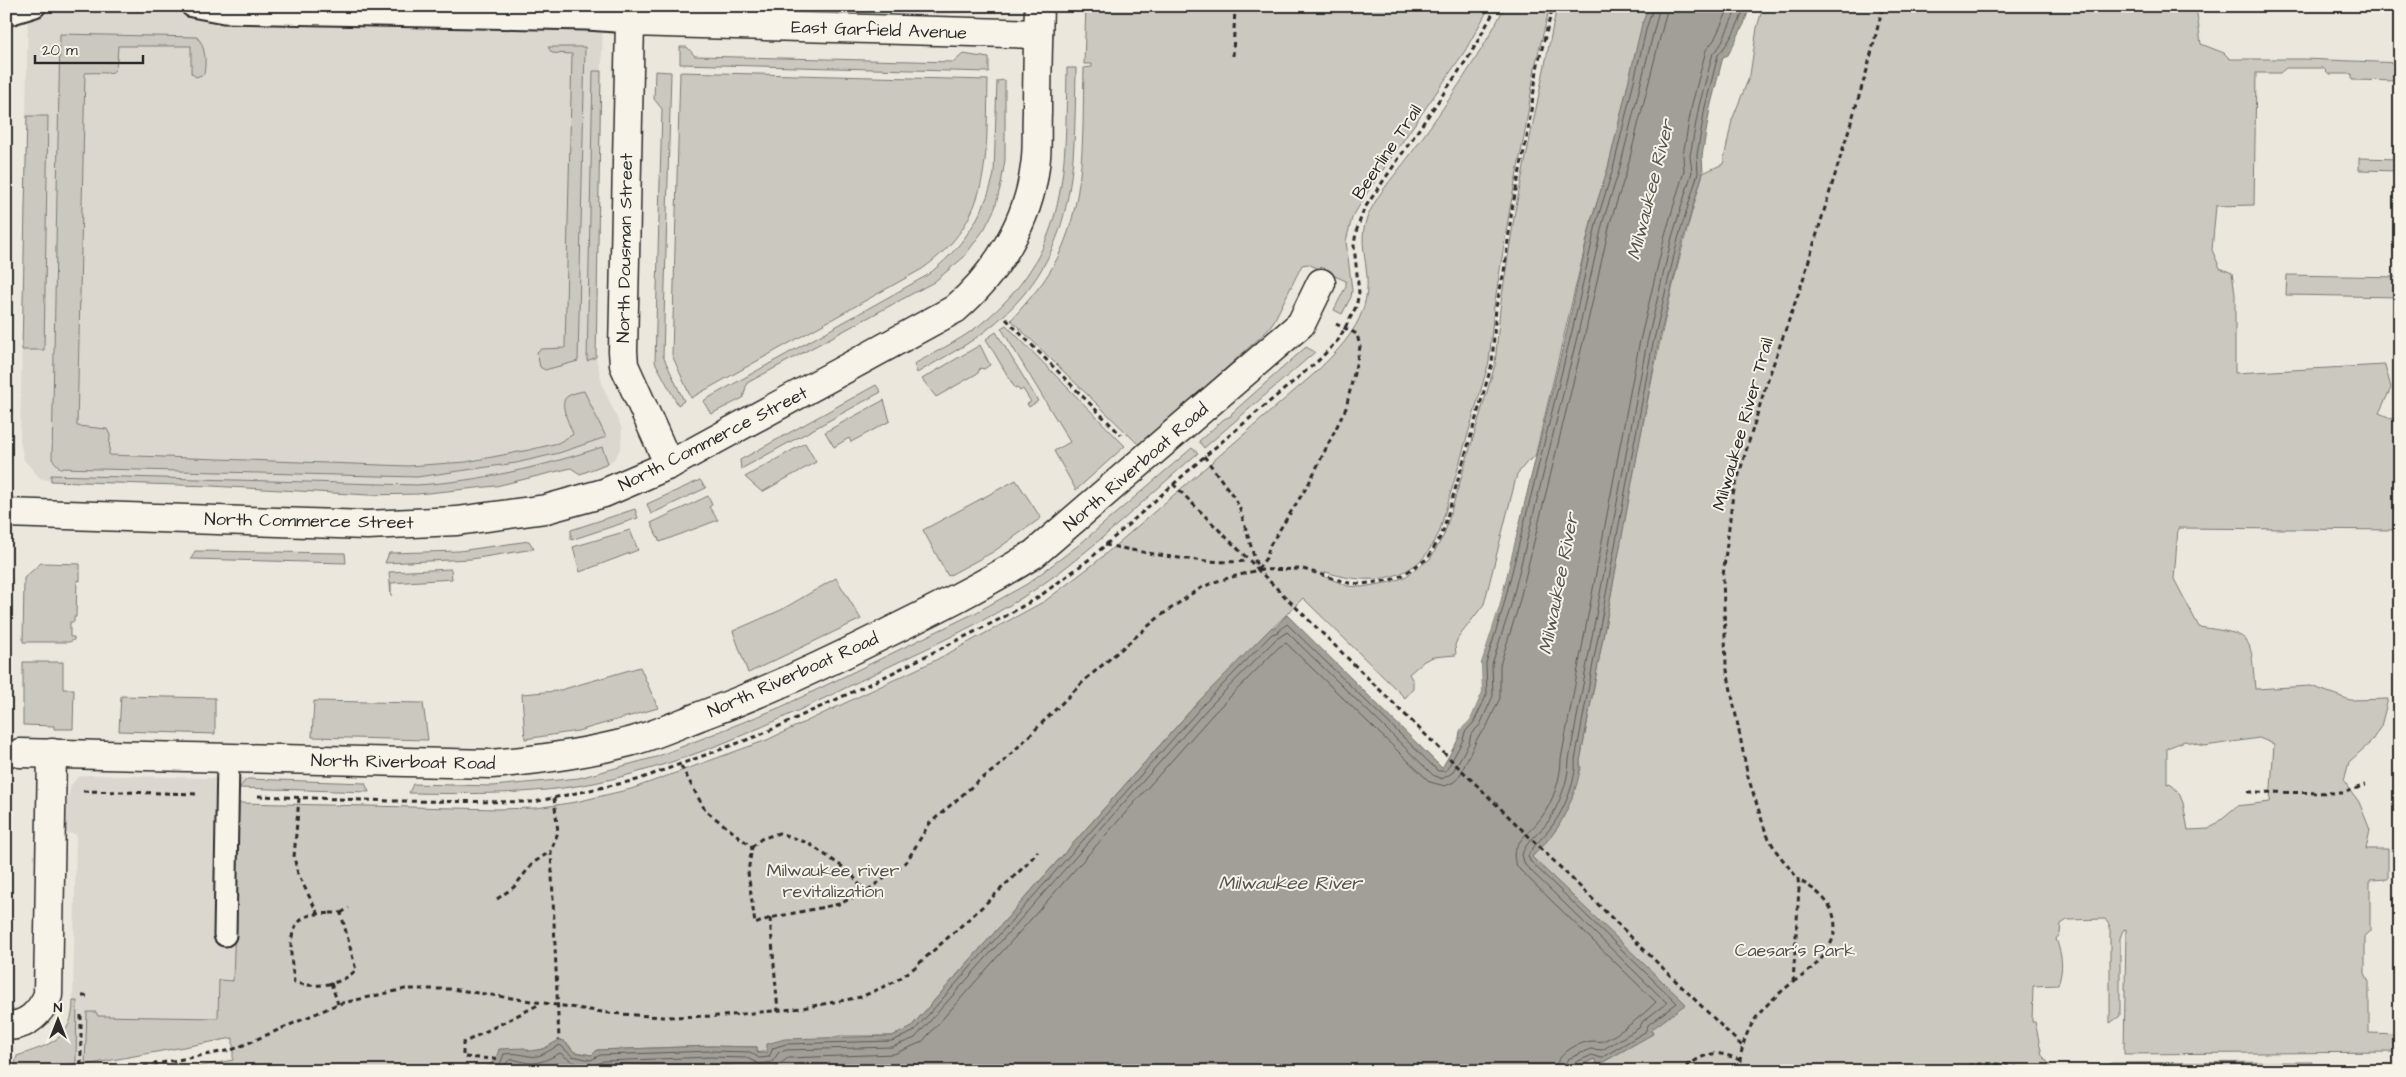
<svg xmlns="http://www.w3.org/2000/svg" width="2406" height="1077" font-family="'Architects Daughter',sans-serif">
	<rect width="100%" height="100%" fill="#ebe7dd"/>
	<filter id="ink" filterUnits="userSpaceOnUse"><feTurbulence type="fractalNoise" baseFrequency=".02" numOctaves="2"/><feDisplacementMap in="SourceGraphic" scale="10" xChannelSelector="R" yChannelSelector="G"/><feConvolveMatrix kernelMatrix="1 2 1 2 8 2 1 2 1" color-interpolation-filters="sRGB"/></filter>
	<g filter="url(#ink)">
		<!-- built -->
		<g fill="#dbd7ce">
			<polygon points="28,6 603,6 596,357 603,387 622,429 621,447 616,457 608,464 580,474 571,468 496,486 418,494 368,495 211,486 55,482 40,478 24,460 20,441"/>
			<polygon points="87,775 247,779 240,788 239,803 234,1038 85,1065 76,1063 77,1015 73,1015 73,1001 76,834 65,833 66,808 71,785 78,777"/>
		</g>
		<!-- green -->
		<g fill="#cbc8bf" stroke="#7b7a75" fill-rule="evenodd">
			<path d="M1086 6H1490L1465 51 1367 193 1352 218 1346 241 1352 290 1351 297 1342 314 1334 310 1346 286V281L1308 264 1302 265 1274 321 1265 333 1140 446 1011 320C1022 308 1033 295 1043 282 1088 219 1082 140 1084 68L1092 67V64H1084Z"/>
			<path d="M1505 6H1550L1536 62 1524 137 1510 208 1494 307 1489 362 1439 533C1434 541 1430 550 1424 557 1399 584 1359 583 1326 572L1323 576 1348 586 1362 587 1391 582 1405 577 1430 559 1444 535 1495 365 1500 309 1515 211 1557 6H1649L1608 168 1592 218 1535 457 1528 461 1517 474 1484 604 1458 638 1455 645 1456 655 1433 657 1424 661 1409 674 1413 681V689L1405 698 1303 598 1199 701 910 1028 892 1036H839L757 1053V1047L711 1046 597 1050 592 1055 574 1052 568 1044C552 1043 546 1049 530 1052L524 1048 497 1059 488 1067 476 1071H175L233 1060V1038L85 1065 87 1012H96L98 1016 218 1018 219 980 233 981 239 803 497 809 536 808 576 802 631 789 767 740 934 661 1045 601 1095 563 1315 373C1342 347 1370 319 1367 277 1366 259 1360 241 1365 224 1372 199 1398 172 1413 151 1446 104 1480 57 1505 6Z"/>
			<path d="M1763 6H2191L2197 14 2201 44 2224 53 2230 59H2304L2400 63V81L2352 80V74H2329L2323 68H2286L2280 73H2256L2254 205 2216 206 2212 250 2220 268 2232 273 2235 294V373L2385 365 2391 388 2379 413 2400 422V530L2178 528 2174 579 2199 627C2255 635 2250 634 2255 689L2311 686 2350 700 2388 699 2381 726 2371 742 2349 762 2344 781 2359 802 2370 830 2366 849H2388V879L2370 880V931L2365 935V973L2369 982V1033L2399 1034 2400 1052 2124 1054 2126 929 2123 930 2120 938V1016L2110 1023V926L2105 919 2067 920 2061 924 2060 934 2056 939C2062 955 2064 968 2058 985L2033 986 2032 1022H2035L2042 1055 2054 1071H1570L1594 1059 1598 1065 1653 1033 1532 857 1558 827 1581 769 1580 761C1590 705 1601 650 1611 594 1637 452 1662 311 1703 173L1723 164 1732 120 1750 75 1757 28ZM2259 738 2274 744 2270 802 2237 806 2209 829 2188 830 2183 803 2179 793 2170 783 2167 784V748L2185 741 2205 746Z"/>
			<path d="M60 34 197 37C206 47 206 62 204 74L196 77 191 73V46H118C116 81 117 71 85 73L77 426 107 429 110 435 109 455 408 466 466 462 529 450 558 443 572 435 573 434C570 425 557 402 568 396 573 393 579 392 584 391L606 437 559 453 516 463 417 477 60 468 52 459Z"/>
			<polygon points="548,47 585,47 578,361 545,370 540,367 537,352 541,349 565,348 572,54 552,53"/>
			<polygon points="680,47 687,47 695,56 954,62 963,54 989,58 989,72 680,64"/>
			<path d="M1067 68H1076C1074 168 1078 254 994 324 971 344 942 358 917 373L914 364C939 350 967 337 988 318 1070 247 1065 167 1067 68Z"/>
			<polygon points="593,71 601,71 596,357 587,361"/>
			<polygon points="655,71 671,72 663,356 684,401 678,405 655,362 662,109 654,99"/>
			<path d="M680 72 988 80C986 157 993 219 922 269L691 398 672 355Z"/>
			<path d="M1005 80V160L1001 184 995 208 985 228 964 257 934 282 747 383 743 398 711 414 703 401 926 276C961 250 984 216 994 174L997 81Z"/>
			<polygon points="27,116 48,116 44,350 22,350"/>
			<polygon points="2359,158 2400,159 2400,171 2359,170"/>
			<polygon points="2287,275 2400,277 2400,297 2286,295"/>
			<polygon points="1006,325 1125,446 1076,490 1054,451 1070,442 1001,328"/>
			<polygon points="996,332 1038,401 1029,407 1027,404 1031,402 1023,389 1020,391 1017,387 1015,388 986,339"/>
			<polygon points="980,345 990,365 984,369 980,368 978,373 936,397 922,379"/>
			<polygon points="1306,347 1315,352 1204,448 1199,441 1224,419 1231,416 1232,413"/>
			<polygon points="876,385 881,392 741,469 740,460"/>
			<polygon points="884,400 890,421 851,442 849,438 834,447 825,432"/>
			<polygon points="805,443 816,462 762,492 745,477"/>
			<path d="M602 447 608 463 583 473 580 474 571 468 496 486 418 494 368 495 211 486 51 481V475L417 485C481 481 542 467 602 447Z"/>
			<path d="M1192 448 1198 453C1151 493 1106 538 1057 574 1005 613 944 640 886 668 793 714 696 762 594 783 533 795 471 794 409 793L413 784 493 786 579 778 656 757 781 707 977 612 1027 584 1080 544Z"/>
			<polygon points="700,480 706,488 651,514 647,504"/>
			<polygon points="1016,480 1041,518 993,552 948,576 923,530"/>
			<polygon points="708,496 712,505 709,507 718,520 660,542 651,523"/>
			<polygon points="635,509 638,518 571,540 571,530"/>
			<polygon points="630,530 638,550 580,572 573,547"/>
			<polygon points="529,541 534,549 471,559 385,563 389,553 459,551"/>
			<polygon points="195,551 345,553 346,563 191,559"/>
			<polygon points="41,563 80,564 80,581 77,580 76,617 74,617 74,622 70,622 70,637 74,637 74,640 69,642 23,642 24,578"/>
			<polygon points="451,569 452,579 391,583 391,596 389,572"/>
			<polygon points="836,578 861,619 748,673 733,631 781,610"/>
			<polygon points="23,662 63,662 63,689 74,689 73,729 54,729 54,726 23,725"/>
			<polygon points="640,667 658,708 578,731 525,739 522,694 557,691"/>
			<polygon points="121,696 215,698 215,734 119,731"/>
			<polygon points="314,701 423,703 428,740 312,737"/>
			<polygon points="247,779 365,783 369,792 239,788"/>
			<path d="M73 1001H77L76 1063 51 1071H13L17 1056C48 1045 73 1040 73 1001Z"/>
			<polygon points="2312,1062 2312,1068 2091,1071 2112,1063 2124,1063"/>
		</g>
		<!-- water -->
		<path fill="#a29f98" stroke="#72716c" d="M1649 6H1750L1744 24 1728 55 1723 57 1710 108 1702 156 1703 173 1683 240 1657 349 1580 761C1582 778 1567 812 1558 827 1551 838 1541 847 1532 857L1686 1004 1651 1030 1653 1034 1598 1065 1594 1059 1570 1071H476C489 1067 496 1062 499 1049L524 1048 530 1051 543 1049 559 1040 564 1041 574 1052 592 1055 597 1050 711 1046 757 1047V1053H767V1044L785 1039 892 1036 910 1028 1199 701 1272 627 1275 628 1287 615 1442 768 1459 738 1460 730 1470 720 1482 692 1481 663 1499 607 1568 326 1592 218 1608 168 1642 24Z"/>
		<!-- pier -->
		<polygon fill="#ebe7dd" points="1535,457 1499,607 1481,663 1482,692 1470,720 1460,730 1454,746 1452,744 1458,729 1468,718 1480,692 1479,663 1496,606 1532,459"/>
		<g fill="none" stroke-linecap="round" stroke-linejoin="round">
			<!-- shore -->
			<g stroke="#5b5957" stroke-width="1">
				<path d="M492 1071 501 1062 504 1054C515 1053 519 1054 529 1056 540 1059 550 1049 560 1045L572 1056 591 1060 600 1055 711 1051 750 1052 759 1058 769 1057 773 1048 786 1044 892 1041 913 1032 1203 705 1272 634 1278 632 1287 624 1438 771H1446L1463 740 1465 732 1474 722 1487 694 1486 663 1503 608 1573 327 1597 220 1613 169 1647 26 1654 6"/>
				<path d="M500 1071 509 1060C517 1059 522 1062 529 1063 539 1064 551 1058 560 1053 573 1063 587 1072 603 1061L711 1057 747 1058 759 1064 772 1062 779 1052 787 1050 892 1047 915 1038 1207 709 1275 640 1287 632 1433 775 1442 779 1452 773 1469 743 1471 734 1480 725 1493 696 1492 664 1510 609 1579 329 1603 221 1619 171 1660 6"/>
				<polyline points="511,1071 515,1067 533,1070 558,1063 573,1071"/>
				<path d="M602 1071 606 1068C640 1067 724 1058 751 1071"/>
				<polyline points="771,1071 788,1058 894,1054 922,1042 1213,714 1279,647 1286,643 1430,782 1445,786 1454,782 1459,777 1478,737 1486,728 1500,698 1500,665 1517,611 1586,330 1610,223 1626,173 1668,6"/>
				<path d="M1555 1071C1556 1054 1576 1043 1592 1041 1596 1041 1599 1042 1603 1041 1620 1034 1643 1015 1656 1002L1520 870C1515 864 1512 856 1516 848 1521 837 1534 828 1541 818 1553 802 1561 778 1561 759L1639 345 1665 235 1684 171 1683 155 1692 104 1706 50 1714 40 1730 6"/>
				<path d="M1563 1071 1564 1065 1568 1059 1590 1049 1602 1050 1639 1028 1643 1021 1667 1003 1525 865 1522 855C1525 842 1540 833 1548 822 1559 805 1569 779 1569 760L1646 347 1672 237 1692 172 1690 156 1699 106 1713 53 1720 46 1738 6"/>
				<path d="M1569 1071 1572 1064 1592 1055 1601 1058 1645 1032 1648 1025 1677 1003 1530 861 1528 856C1533 845 1545 836 1552 826 1564 810 1577 780 1575 760L1652 348 1678 239 1698 173 1697 155 1705 107 1718 55C1730 42 1739 24 1745 6"/>
			</g>
			<!-- service casing -->
			<g stroke="#2b2b2b" stroke-width="25">
				<g id="service">
					<polyline points="192,6 224,12 587,19 630,22 630,6"/>
					<polyline points="6,15 35,6"/>
					<polyline points="225,935 228,759"/>
				</g>
			</g>
			<!-- minor casing -->
			<g stroke="#2b2b2b" stroke-width="31">
				<g id="minor">
					<polyline points="669,465 624,365 623,351 630,22 1038,34"/>
					<path d="M6 513 367 525 457 521 546 509 604 493 669 465 955 309C996 274 1029 221 1035 166 1038 149 1036 130 1037 113 1037 77 1038 42 1039 6"/>
					<path d="M20 753 491 764C538 760 583 754 629 742 653 736 677 725 700 716 761 694 819 667 877 638 930 612 983 586 1034 554L1301 324 1321 283"/>
				</g>
			</g>
			<!-- tertiary casing -->
			<g stroke="#2b2b2b" stroke-width="31">
				<path id="tertiary" d="M6 1026C28 1026 40 1013 48 995L52 753"/>
			</g>
			<!-- path -->
			<g stroke="#2b2b2b" stroke-width="3" stroke-dasharray="5 4" stroke-linecap="butt">
				<polyline points="1233,56 1235,6"/>
				<polyline points="1006,319 1121,435"/>
				<polyline points="1204,456 1233,496 1239,506 1258,570 1742,1046"/>
				<polyline points="1173,484 1258,569"/>
				<path d="M1105 545C1149 553 1202 565 1247 561"/>
				<polyline points="1258,569 1266,558 1270,545 1308,485 1346,408 1360,347 1357,334 1336,324"/>
				<polyline points="681,766 705,810 752,847 748,872 755,924 770,918 839,904 865,892 889,875 907,861 929,824 976,783 999,766 1086,679 1159,617 1197,590 1214,582 1258,570 1303,569 1349,583 1362,584 1390,580 1403,575 1428,558 1442,534 1492,364 1496,307 1504,272 1512,209 1527,137 1538,64 1553,6"/>
				<polyline points="83,791 199,794"/>
				<polyline points="2248,792 2344,793 2365,785"/>
				<polyline points="258,796 392,801 534,802 637,780 760,735 878,680 1004,617 1040,596 1091,558 1205,456 1319,360 1339,339 1356,307 1359,293 1354,246 1356,232 1364,209 1470,55 1497,6"/>
				<polyline points="299,798 294,857 298,874 318,914"/>
				<polyline points="554,798 558,832 551,851 559,1040"/>
				<polyline points="752,847 761,839 779,833 808,843 850,872 865,892"/>
				<polyline points="497,899 514,887 533,863 551,851"/>
				<path d="M330 913H341L356 970C342 985 313 989 294 982 292 962 284 927 306 917 313 913 323 914 330 913Z"/>
				<polyline points="341,913 349,908"/>
				<polyline points="770,918 778,1011"/>
				<path d="M1793 982C1840 954 1855 908 1798 880"/>
				<polyline points="331,983 338,1004"/>
				<polyline points="82,996 87,996"/>
				<polyline points="497,1059 463,1057 463,1043 540,1004"/>
				<polyline points="81,1065 81,1013"/>
				<polyline points="117,1071 232,1050 338,1004 405,989 452,989 609,1013 662,1017 722,1016 802,1008 861,997 896,981 914,968 982,907 1027,864 1038,851"/>
				<path d="M1678 1071C1704 1056 1710 1047 1740 1060"/>
				<path d="M1739 1071C1742 1026 1760 1009 1793 982L1799 889 1798 879 1776 851 1766 833 1748 777 1726 665 1723 576 1733 494 1766 385 1802 283 1867 70 1883 6"/>
				<path d="M1942 1071C1971 1063 1999 1060 2027 1071"/>
			</g>
			<!-- service -->
			<use href="#service" stroke="#f7f3e8" stroke-width="21"/>
			<!-- minor -->
			<use href="#minor" stroke="#f7f3e8" stroke-width="28"/>
			<!-- tertiary -->
			<use href="#tertiary" stroke="#f7f3e8" stroke-width="28"/>
		</g>
	</g>
	<g text-anchor="middle" dominant-baseline="central" stroke-width="4" stroke-linejoin="round" paint-order="stroke">
		<!-- street labels -->
		<g font-size="18" fill="#2b2b2b" stroke="#f7f3e8">
			<text transform="translate(879 30) rotate(2)">East Garfield Avenue</text>
			<text transform="translate(1387 152) rotate(-56)">Beerline Trail</text>
			<text transform="translate(625 248) rotate(-89)">North Dousman Street</text>
			<text transform="translate(1743 424) rotate(-74)">Milwaukee River Trail</text>
			<text transform="translate(713 439) rotate(-27)">North Commerce Street</text>
			<text transform="translate(1136 467) rotate(-41)">North Riverboat Road</text>
			<text transform="translate(309 521) rotate(1)">North Commerce Street</text>
			<text transform="translate(793 675) rotate(-24)">North Riverboat Road</text>
			<text transform="translate(403 762) rotate(1)">North Riverboat Road</text>
		</g>
		<!-- park labels -->
		<g font-size="18" fill="#535250" stroke="#f7f3e8">
			<text x="833" y="870">Milwaukee river<tspan x="833" dy="21">revitalization</tspan></text>
			<text x="1795" y="950">Caesar's Park</text>
		</g>
		<!-- water labels -->
		<g font-size="19" font-style="italic" fill="#555451" stroke="#f7f3e8">
			<text transform="translate(1651 190) rotate(-76)">Milwaukee River</text>
			<text transform="translate(1559 584) rotate(-79)">Milwaukee River</text>
			<text x="1290" y="883">Milwaukee River</text>
		</g>
	</g>
	<!-- margin -->
	<rect width="2406" height="1077" fill="none" stroke="#f7f3e8" stroke-width="25"/>
	<rect x="12" y="12" width="2381" height="1052" fill="none" stroke="#2b2b2b" stroke-width="2" filter="url(#ink)"/>
	<!-- north arrow -->
	<g transform="translate(58 1020)" stroke="#f7f3e8" stroke-width="4" paint-order="stroke">
	<path d="M0-4L9 19L0 12L-9 19Z" fill="#2b2b2b"/>
	<text y="-8" font-size="14" font-weight="bold" text-anchor="middle" fill="#2b2b2b">N</text>
	</g>
	<!-- scale -->
	<path d="M35 55v8h108v-8" fill="none" stroke="#2b2b2b" stroke-width="2.5"/>
	<text x="42" y="55" font-size="15" fill="#2b2b2b" stroke="#f7f3e8" stroke-width="4" paint-order="stroke">20 m</text>
</svg>
